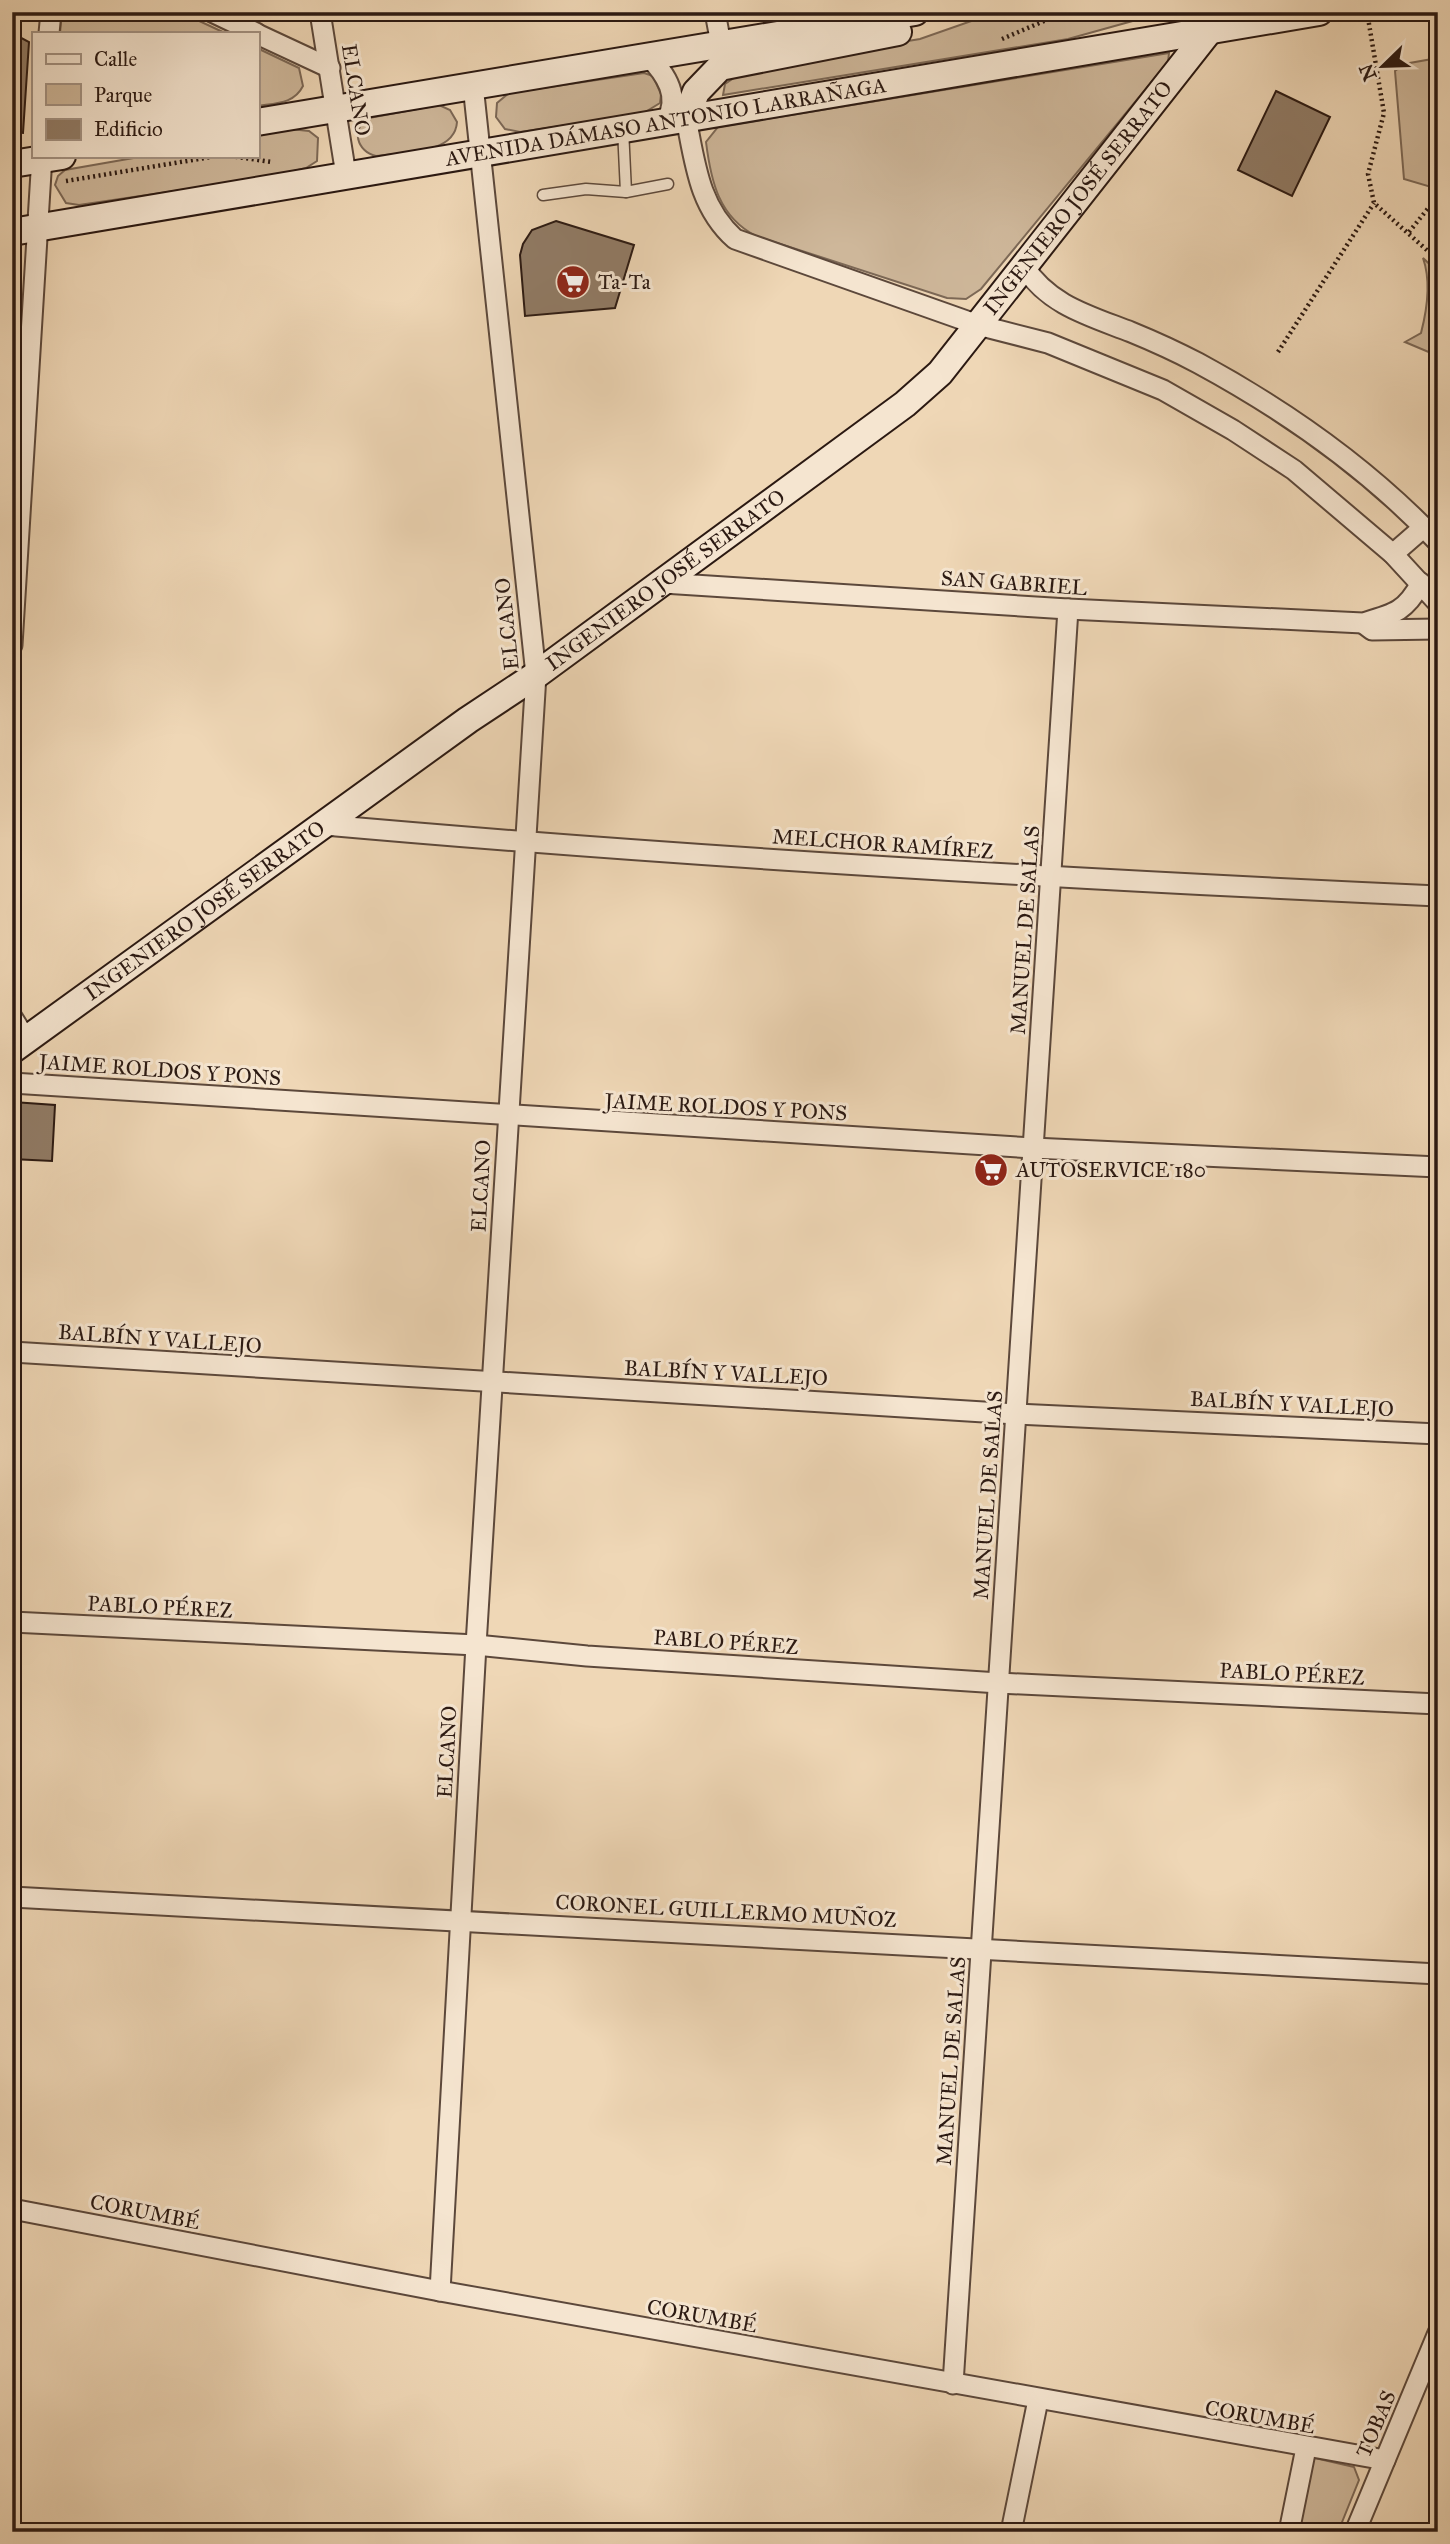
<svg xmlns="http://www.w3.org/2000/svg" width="1450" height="2544" font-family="'IM FELL Great Primer',serif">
	<rect width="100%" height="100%" fill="#efd7b6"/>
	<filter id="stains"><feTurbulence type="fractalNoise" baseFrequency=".00286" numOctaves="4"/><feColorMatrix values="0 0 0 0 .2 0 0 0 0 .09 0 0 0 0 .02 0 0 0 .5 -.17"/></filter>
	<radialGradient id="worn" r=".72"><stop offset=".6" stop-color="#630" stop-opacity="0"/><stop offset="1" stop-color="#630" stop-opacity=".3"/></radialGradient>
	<!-- green -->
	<g fill="#ceb79a" stroke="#7c6856" stroke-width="2">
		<polygon points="62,12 180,12 225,33 60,33"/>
		<polygon points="997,12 1165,12 1068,39 723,95 725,84 750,67 920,39"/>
		<path d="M257 48 299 68 303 86C294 104 276 103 257 106Z"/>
		<path d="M1169 53 1168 62 981 289 966 299 947 298 756 236C719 217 711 182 706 142L718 127Z"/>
		<polygon points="1438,58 1438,182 1431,187 1404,179 1395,71 1404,64"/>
		<polygon points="644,73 653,76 661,94 660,103 642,114 520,132 505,129 496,117 497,103 509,93"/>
		<path d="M439 105 450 110 457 122C455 155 402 152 376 156 357 152 350 128 369 118Z"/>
		<polygon points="290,129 309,131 318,138 317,161 306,168 269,177 79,205 66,203 55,185 58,176 65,170 145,156 257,156 257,135"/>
		<path d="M1423 258 1438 272V356L1405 342 1421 333C1427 310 1431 281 1423 258Z"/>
		<polygon points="1315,2458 1354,2467 1359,2480 1338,2532 1298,2532 1312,2459"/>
	</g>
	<!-- building -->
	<g fill="#917c67" stroke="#2b1912" stroke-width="2">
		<polygon points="12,33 29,42 23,133 12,132"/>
		<polygon points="1276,91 1330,117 1292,196 1238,170"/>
		<polygon points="556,221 634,245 615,308 525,316 520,255 523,244 532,230"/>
		<polygon points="13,1102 55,1105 52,1161 12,1159"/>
	</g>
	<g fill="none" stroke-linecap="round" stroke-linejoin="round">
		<!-- lane casing -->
		<g stroke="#5c483b" stroke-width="13">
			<g id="lane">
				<polyline points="623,129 626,192"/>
				<polyline points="543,195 586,189 626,192 668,184"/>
			</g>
		</g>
		<!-- street casing -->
		<g stroke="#5c483b" stroke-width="23">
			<g id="street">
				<polyline points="212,12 256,33"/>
				<polyline points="320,12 346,175"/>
				<polyline points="715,12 721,44"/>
				<polyline points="49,33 51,12"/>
				<polyline points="257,34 330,68"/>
				<path d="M648 56C666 74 681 97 666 121"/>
				<path d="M686 118C695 163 699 207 735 239L978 325 1048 343 1163 390 1233 430 1294 470 1393 554 1438 603"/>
				<path d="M1024 266C1048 305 1090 316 1131 332 1153 341 1177 352 1198 363 1285 410 1370 470 1438 542"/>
				<polyline points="1393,554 1424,527"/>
				<path d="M663 583 1068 609 1363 623C1394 614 1405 612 1421 583"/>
				<polyline points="1364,624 1372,630 1438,629"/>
				<polyline points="12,645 42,156"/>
				<path d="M325 825C695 858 1066 879 1438 896"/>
				<polyline points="12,1017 25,1038"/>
				<polyline points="12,1083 1033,1148 1438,1167"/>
				<polyline points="12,1352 1016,1414 1438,1434"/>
				<polyline points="12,1622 476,1645 587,1656 999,1683 1438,1704"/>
				<polyline points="12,1897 1438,1974"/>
				<polyline points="12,2209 440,2291 1385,2460"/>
				<polyline points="440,2291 476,1645 536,675 473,85"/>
				<polyline points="953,2384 1068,609"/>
				<polyline points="1011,2532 1038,2400"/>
				<polyline points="1289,2532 1306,2448"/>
				<polyline points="1355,2532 1438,2333"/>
			</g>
		</g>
		<!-- secondary casing -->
		<g stroke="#2b1912" stroke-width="30">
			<g id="secondary">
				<polyline points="686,118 696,92 720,67 898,32"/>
				<polyline points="257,122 915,12"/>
				<polyline points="12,164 62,156"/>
				<path id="s1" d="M12 232 1319 12"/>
				<path id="s2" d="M12 1050 468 720 536 675 905 404 940 373 1224 12"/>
			</g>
		</g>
		<!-- path -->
		<g stroke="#2b1912" stroke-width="4.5" stroke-dasharray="2 3.5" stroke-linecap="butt">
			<polyline points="1367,12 1384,113 1368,174 1374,203 1438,260"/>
			<polyline points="1002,39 1065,12"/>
			<polyline points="230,156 272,162"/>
			<polyline points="66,181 217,156"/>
			<polyline points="1409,232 1438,196"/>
			<polyline points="1278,352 1374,203"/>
		</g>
		<!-- lane -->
		<use href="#lane" stroke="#f5e5d0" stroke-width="10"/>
		<!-- street -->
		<use href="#street" stroke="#f5e5d0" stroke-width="19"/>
		<!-- secondary -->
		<use href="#secondary" stroke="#f5e5d0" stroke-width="26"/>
	</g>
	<!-- icons -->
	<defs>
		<g id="supermarket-disc" transform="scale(1.75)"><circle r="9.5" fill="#8f2418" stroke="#f5e5d0"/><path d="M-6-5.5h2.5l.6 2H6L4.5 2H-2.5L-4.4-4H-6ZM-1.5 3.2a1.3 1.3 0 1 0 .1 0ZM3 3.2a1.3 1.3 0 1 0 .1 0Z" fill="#fff"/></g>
	</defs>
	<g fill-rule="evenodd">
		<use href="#supermarket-disc" x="573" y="282"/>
		<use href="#supermarket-disc" x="991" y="1170"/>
	</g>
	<g text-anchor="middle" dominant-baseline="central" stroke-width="6" stroke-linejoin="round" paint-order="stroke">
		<!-- street labels -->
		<g font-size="21" fill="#2b1912" stroke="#f5e5d0">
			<text transform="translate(356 90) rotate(81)">ELCANO</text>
			<text stroke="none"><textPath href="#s1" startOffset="663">AVENIDA DÁMASO ANTONIO LARRAÑAGA</textPath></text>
			<text stroke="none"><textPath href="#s2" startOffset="1372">INGENIERO JOSÉ SERRATO</textPath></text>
			<text stroke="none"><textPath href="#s2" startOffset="805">INGENIERO JOSÉ SERRATO</textPath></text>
			<text transform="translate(1014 583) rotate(4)">SAN GABRIEL</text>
			<text transform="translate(507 624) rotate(-96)">ELCANO</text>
			<text transform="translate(883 844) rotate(4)">MELCHOR RAMÍREZ</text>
			<text stroke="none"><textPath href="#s2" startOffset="238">INGENIERO JOSÉ SERRATO</textPath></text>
			<text transform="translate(1025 930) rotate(-86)">MANUEL DE SALAS</text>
			<text transform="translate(160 1070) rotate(4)">JAIME ROLDOS Y PONS</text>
			<text transform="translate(726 1107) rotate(3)">JAIME ROLDOS Y PONS</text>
			<text transform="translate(481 1186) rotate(-87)">ELCANO</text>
			<text transform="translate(160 1339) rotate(4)">BALBÍN Y VALLEJO</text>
			<text transform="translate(726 1373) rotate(3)">BALBÍN Y VALLEJO</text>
			<text transform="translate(1292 1404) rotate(3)">BALBÍN Y VALLEJO</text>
			<text transform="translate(988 1495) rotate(-86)">MANUEL DE SALAS</text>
			<text transform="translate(160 1607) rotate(3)">PABLO PÉREZ</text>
			<text transform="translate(726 1642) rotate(4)">PABLO PÉREZ</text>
			<text transform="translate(1292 1674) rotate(3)">PABLO PÉREZ</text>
			<text transform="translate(447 1752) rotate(-87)">ELCANO</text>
			<text transform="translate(726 1911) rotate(3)">CORONEL GUILLERMO MUÑOZ</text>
			<text transform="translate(951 2061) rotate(-86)">MANUEL DE SALAS</text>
			<text transform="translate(145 2212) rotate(11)">CORUMBÉ</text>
			<text transform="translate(702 2316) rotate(10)">CORUMBÉ</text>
			<text transform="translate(1260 2417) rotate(10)">CORUMBÉ</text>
			<text transform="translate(1376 2424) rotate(-67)">TOBAS</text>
		</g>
		<!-- poi labels -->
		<g font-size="21" fill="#2b1912" stroke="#f5e5d0" text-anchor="start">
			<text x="598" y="282">Ta-Ta</text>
			<text x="1016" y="1170">AUTOSERVICE 180</text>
		</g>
	</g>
	<!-- margin -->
	<rect width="1450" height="2544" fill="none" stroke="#efd7b6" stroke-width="42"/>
	<rect x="14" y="14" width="1422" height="2516" fill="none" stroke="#2b1912" stroke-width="3.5"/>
	<rect x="21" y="21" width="1408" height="2502" fill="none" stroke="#2b1912" stroke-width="2"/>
	<!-- legend -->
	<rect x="32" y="32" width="228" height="126" fill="#f5e5d0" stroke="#a49384" stroke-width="2"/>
	<rect x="46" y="54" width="35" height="10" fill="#f5e5d0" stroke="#a49384" stroke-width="2"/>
	<text x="94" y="66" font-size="21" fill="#2b1912">Calle</text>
	<rect x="46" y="84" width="35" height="21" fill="#ceb79a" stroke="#a49384" stroke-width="2"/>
	<text x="94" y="102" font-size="21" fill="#2b1912">Parque</text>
	<rect x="46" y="119" width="35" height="21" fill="#917c67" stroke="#a49384" stroke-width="2"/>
	<text x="94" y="136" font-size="21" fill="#2b1912">Edificio</text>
	<!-- north arrow -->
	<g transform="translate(1383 66) rotate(247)" stroke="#f5e5d0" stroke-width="5" paint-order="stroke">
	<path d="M0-5L12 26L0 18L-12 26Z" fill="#2b1912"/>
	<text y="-10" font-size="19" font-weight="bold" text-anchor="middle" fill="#2b1912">N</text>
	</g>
	<rect width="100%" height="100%" filter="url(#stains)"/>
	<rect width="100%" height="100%" fill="url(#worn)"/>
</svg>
